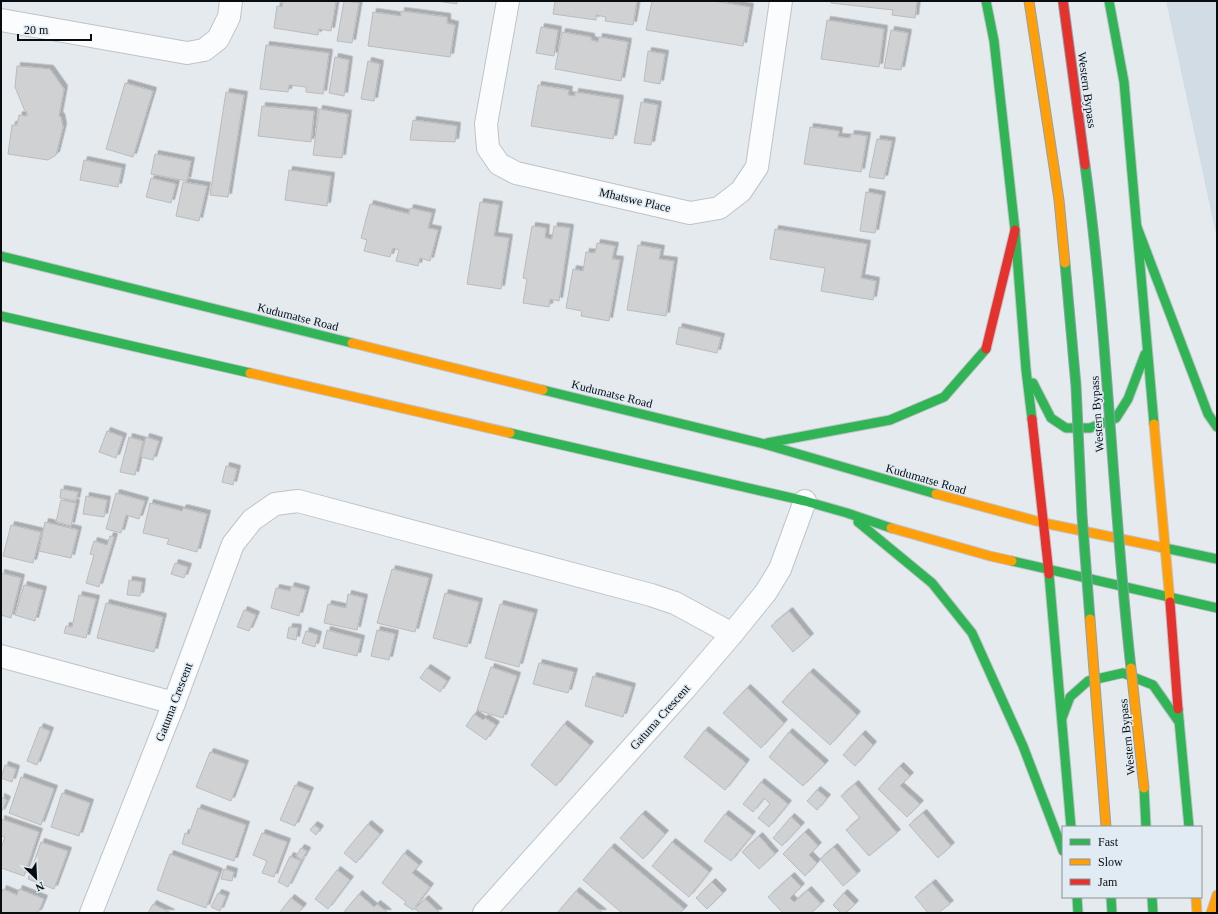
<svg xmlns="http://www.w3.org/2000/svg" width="1218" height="914" font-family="'Times New Roman',serif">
	<defs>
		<filter id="shadow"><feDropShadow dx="3.5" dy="-3.5" stdDeviation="0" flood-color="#0004"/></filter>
	</defs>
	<rect width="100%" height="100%" fill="#e5eaef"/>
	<!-- built -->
	<polygon fill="#d2dce5" points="1166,1 1217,1 1217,239"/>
	<!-- building -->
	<g fill="#d0d1d2" stroke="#bbbbbc" filter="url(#shadow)">
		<polygon points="283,1 336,1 331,31 319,29 318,35 274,28 277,6 282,7"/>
		<polygon points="344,1 359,3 352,43 337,41"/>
		<polygon points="437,1 457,1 457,4"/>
		<polygon points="555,1 637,1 633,25 605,21 606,17 596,15 596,20 553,14"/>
		<polygon points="652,1 713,1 750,7 743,46 646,30"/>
		<polygon points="831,1 917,1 915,18 892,15 893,10 831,3"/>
		<polygon points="401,11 447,17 447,23 455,25 450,57 368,46 373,12 401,16"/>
		<polygon points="827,20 884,29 879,67 821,59"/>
		<polygon points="541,27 558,30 554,56 536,53"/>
		<polygon points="891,30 908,33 901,70 884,68"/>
		<polygon points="562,32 591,37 591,40 598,42 599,37 628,42 621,81 555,69"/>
		<polygon points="266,45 329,53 323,94 306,92 306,87 289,85 288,92 260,89"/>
		<polygon points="648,51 665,54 660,84 644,81"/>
		<polygon points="335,57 349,60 344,96 329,93"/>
		<polygon points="368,61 380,64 374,101 361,99"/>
		<polygon points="17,66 50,69 64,89 59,116 61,117 63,127 56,155 48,160 8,154 12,125 17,125 19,115 27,116 27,112 24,109 15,87"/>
		<polygon points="125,83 153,91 133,157 106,149"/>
		<polygon points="538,85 569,90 568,95 575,96 575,92 620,99 613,139 531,126"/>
		<polygon points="226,92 244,95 228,197 210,195"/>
		<polygon points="641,102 658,105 651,145 634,143"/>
		<polygon points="262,106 314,111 311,142 258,136"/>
		<polygon points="319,109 348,114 342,158 313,155"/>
		<polygon points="413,120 457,126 455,142 410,140"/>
		<polygon points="810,127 839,131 838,137 850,138 851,134 867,136 861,172 804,164"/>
		<polygon points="877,139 892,141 884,179 869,177"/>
		<polygon points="155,154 191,161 187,181 151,174"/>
		<polygon points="84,160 122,168 118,187 80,180"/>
		<polygon points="289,170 331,176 327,206 285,200"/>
		<polygon points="151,178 176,184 171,203 146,197"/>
		<polygon points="183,182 207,186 199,221 176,216"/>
		<polygon points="866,192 882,195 875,233 860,231"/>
		<polygon points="480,202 499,205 494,236 509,238 501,289 467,284"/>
		<polygon points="370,204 409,214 410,208 432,213 428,228 438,230 430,261 420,258 418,266 396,261 399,250 393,248 390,257 364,251 367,240 361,238"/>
		<polygon points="532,226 546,228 545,238 552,239 554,226 570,228 559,301 550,299 549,307 523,303 527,279 523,278"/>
		<polygon points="775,229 867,244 861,278 876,281 873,300 821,291 825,268 770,259"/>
		<polygon points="597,243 615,246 612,259 620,260 609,321 581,316 582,311 566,308 573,269 583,271 586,252 595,253"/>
		<polygon points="638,245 661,249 659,259 674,261 666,316 627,310"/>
		<polygon points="679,327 721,337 717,353 676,344"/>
		<polygon points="107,431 123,437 116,458 99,452"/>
		<polygon points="129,437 143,441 135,475 120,472"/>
		<polygon points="146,437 159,441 153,460 141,457"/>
		<polygon points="226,466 237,469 233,485 222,482"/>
		<polygon points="61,489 78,492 76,501 60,498"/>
		<polygon points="116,493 145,501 139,519 126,515 121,533 106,529"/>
		<polygon points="86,496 107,500 104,517 83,514"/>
		<polygon points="61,500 76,503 71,526 56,522"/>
		<polygon points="150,503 182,511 183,508 207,514 197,552 167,544 169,539 143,533"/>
		<polygon points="45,522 78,530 71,558 39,551"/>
		<polygon points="11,525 41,532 33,563 3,556"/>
		<polygon points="110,536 114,537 99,587 86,583 94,555 90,554 94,541 107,545"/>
		<polygon points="175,563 188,567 184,578 171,574"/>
		<polygon points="392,569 429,578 415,632 377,623"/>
		<polygon points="1,573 21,578 11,618 1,615"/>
		<polygon points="129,580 142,582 140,596 127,595"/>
		<polygon points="24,585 43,590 35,621 15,615"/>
		<polygon points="291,586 306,590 299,616 271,608 276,588 290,591"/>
		<polygon points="445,593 479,602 467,647 433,638"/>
		<polygon points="348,594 364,598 357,630 324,623 328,604 346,608"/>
		<polygon points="79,595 96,599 86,638 64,633 66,626 72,627"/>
		<polygon points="106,603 163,617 154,652 97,638"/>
		<polygon points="500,604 534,613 519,667 485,658"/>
		<polygon points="244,610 256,615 249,631 237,627"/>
		<polygon points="789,611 810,637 793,652 771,626"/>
		<polygon points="289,627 298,628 296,640 287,638"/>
		<polygon points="327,630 361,639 357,656 323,648"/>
		<polygon points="377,630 395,634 389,660 371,656"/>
		<polygon points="306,631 318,635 315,647 302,643"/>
		<polygon points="539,663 574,672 568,693 533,684"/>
		<polygon points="491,667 517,676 503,718 477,710"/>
		<polygon points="427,668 447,681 440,692 420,678"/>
		<polygon points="810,672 857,715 830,745 782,702"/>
		<polygon points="593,676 632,687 623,717 585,706"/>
		<polygon points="747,688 784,723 761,748 723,713"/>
		<polygon points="474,714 483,720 485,718 496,725 486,740 466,726"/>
		<polygon points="564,724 590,745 556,786 531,765"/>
		<polygon points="40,727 50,731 37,765 27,761"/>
		<polygon points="705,730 746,763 725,790 684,757"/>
		<polygon points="789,732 825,764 803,786 769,757"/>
		<polygon points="862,734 873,745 855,766 843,755"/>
		<polygon points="210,752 245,764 231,801 196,787"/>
		<polygon points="5,765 16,769 12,782 1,778"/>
		<polygon points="900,766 910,776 900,786 920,804 907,817 878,789"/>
		<polygon points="21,777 54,789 41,825 9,813"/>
		<polygon points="761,782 788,804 769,827 758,818 770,804 764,798 753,812 743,804"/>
		<polygon points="855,784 897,833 869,856 846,830 860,818 841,796"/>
		<polygon points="295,785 310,791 295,826 280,820"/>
		<polygon points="817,790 827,798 817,810 807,801"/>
		<polygon points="62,793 90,803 79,836 51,827"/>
		<polygon points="1,797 7,800 1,813"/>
		<polygon points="198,808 246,825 234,861 182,844 185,833 189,834"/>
		<polygon points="923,813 951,846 938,858 909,825"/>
		<polygon points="642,814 665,834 643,859 620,838"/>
		<polygon points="725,814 752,835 731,861 704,841"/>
		<polygon points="791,817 801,826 782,846 773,838"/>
		<polygon points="1,819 39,832 24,876 1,868 1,848 5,837 1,836"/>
		<polygon points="368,824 380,834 356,863 344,853"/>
		<polygon points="314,825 320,829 316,835 310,830"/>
		<polygon points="805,832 818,846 809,855 817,863 805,876 783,854"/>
		<polygon points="262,833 287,842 274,877 262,873 267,861 253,855"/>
		<polygon points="759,836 775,854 759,869 742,852"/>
		<polygon points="41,842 68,851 54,889 28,879"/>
		<polygon points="672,842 709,872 689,897 652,866"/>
		<polygon points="611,847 684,909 680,913 622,913 583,880"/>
		<polygon points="834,847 857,874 843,886 820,859"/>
		<polygon points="301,848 307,851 302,860 296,856"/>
		<polygon points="404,853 419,865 412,873 430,887 413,910 404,904 406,902 382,883"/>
		<polygon points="170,854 219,872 206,908 157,890"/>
		<polygon points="290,856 301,861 288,887 278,882"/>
		<polygon points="224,869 234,872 232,881 221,879"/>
		<polygon points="337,870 350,880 328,909 315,899"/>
		<polygon points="791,876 801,887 790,898 794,902 808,890 821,904 811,913 783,913 768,897"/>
		<polygon points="712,882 723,893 707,909 696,898"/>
		<polygon points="932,883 950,904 938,913 928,913 915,897"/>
		<polygon points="3,889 17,895 19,889 44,899 38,913 1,913 1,895"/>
		<polygon points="576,891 603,913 557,913"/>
		<polygon points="218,893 226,896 220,911 211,907"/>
		<polygon points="844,893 855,904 846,913 841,913 833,905"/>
		<polygon points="359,894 374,907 377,904 388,913 343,913"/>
		<polygon points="291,898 303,907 298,913 281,913 280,912"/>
		<polygon points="425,899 439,912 438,913 420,913 415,909"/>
		<polygon points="153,904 171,913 148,913"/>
	</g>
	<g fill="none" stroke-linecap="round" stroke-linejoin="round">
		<!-- street casing -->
		<g stroke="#bfc3c7" stroke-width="24">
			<g id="street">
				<polyline points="508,1 486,124 488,148 499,164 516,173 690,213 719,208 741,191 757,167 781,1"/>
				<polyline points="1,20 187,53 204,50 218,39 229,17 231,1"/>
				<polyline points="1,656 174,703"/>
				<polyline points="91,913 174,703 233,544 252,520 275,504 298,501 651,595 675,603 732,634"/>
				<polyline points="484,913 684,690 732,634 766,592 780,569 805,501"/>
			</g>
		</g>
		<!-- fast casing -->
		<g stroke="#bfc3c7" stroke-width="11">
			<g id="fast">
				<polyline points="986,1 994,41 1015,230 1026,370 1032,419"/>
				<polyline points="1109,1 1124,82 1154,424"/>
				<polyline points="1137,227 1208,414 1217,427"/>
				<polyline points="1,256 352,343"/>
				<polyline points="1,316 250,373"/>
				<polyline points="1033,383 1051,418 1066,428 1090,428 1116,418 1128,399 1145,354"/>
				<polyline points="543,390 764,444 936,494"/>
				<polyline points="510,433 805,501 847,513 891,528"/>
				<polyline points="767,443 890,420 944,397 986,349"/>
				<polyline points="858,522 932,583 972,633 1023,746 1063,851"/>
				<polyline points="1160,547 1217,559"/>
				<polyline points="1012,561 1217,608"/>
				<polyline points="1049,574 1071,827"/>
				<polyline points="1178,709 1189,827"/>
				<polyline points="1062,718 1070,697 1088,681 1123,673 1153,685 1179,722"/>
				<polyline points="1144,788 1146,827"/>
				<polyline points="1077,897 1078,913"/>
				<polyline points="1111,897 1112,913"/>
				<polyline points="1152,897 1153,913"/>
			</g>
		</g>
		<!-- slow casing -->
		<g stroke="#bfc3c7" stroke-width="11">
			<g id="slow">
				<polyline points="352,343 543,390"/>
				<polyline points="250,373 510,433"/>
				<polyline points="1154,424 1170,602"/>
				<polyline points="936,494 1044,523 1160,547"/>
				<polyline points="891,528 990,556 1012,561"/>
				<polyline points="1196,897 1197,913"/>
				<polyline points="1211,913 1217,895"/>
			</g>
		</g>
		<!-- jam casing -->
		<g stroke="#bfc3c7" stroke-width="11">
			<g id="jam">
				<polyline points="986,349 1015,230"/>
				<polyline points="1032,419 1049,574"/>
				<polyline points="1170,602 1178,709"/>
			</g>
		</g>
		<!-- street -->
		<use href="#street" stroke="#fbfcfd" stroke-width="22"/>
		<!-- fast -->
		<use href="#fast" stroke="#30b455" stroke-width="9"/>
		<!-- slow -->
		<use href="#slow" stroke="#ff9f0a" stroke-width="9"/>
		<!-- jam -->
		<use href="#jam" stroke="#e5322d" stroke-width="9"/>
		<!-- fast-bridge casing -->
		<g stroke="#90a1ad" stroke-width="11" stroke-linecap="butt">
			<g id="fast-bridge">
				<path d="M1085 165C1108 332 1112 501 1131 668"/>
				<polyline points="1065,263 1076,386 1082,515 1090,619"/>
			</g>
		</g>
		<!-- slow-bridge casing -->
		<g stroke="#90a1ad" stroke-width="11" stroke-linecap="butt">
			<g id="slow-bridge">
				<polyline points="1029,1 1059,200 1065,263"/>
				<polyline points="1090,619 1106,827"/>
				<polyline points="1131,668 1144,788"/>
			</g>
		</g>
		<!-- jam-bridge casing -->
		<g stroke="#90a1ad" stroke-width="11" stroke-linecap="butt">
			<polyline id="jam-bridge" points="1063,1 1085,165"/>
		</g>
		<!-- fast-bridge -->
		<use href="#fast-bridge" stroke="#30b455" stroke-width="9"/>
		<!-- slow-bridge -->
		<use href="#slow-bridge" stroke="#ff9f0a" stroke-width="9"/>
		<!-- jam-bridge -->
		<use href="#jam-bridge" stroke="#e5322d" stroke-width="9"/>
	</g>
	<g text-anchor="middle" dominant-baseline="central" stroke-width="3" stroke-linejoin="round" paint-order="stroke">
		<!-- street labels -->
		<g font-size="12" fill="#0a0d0f" stroke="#e1ebf3">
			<text transform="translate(1087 90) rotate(82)">Western Bypass</text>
			<text transform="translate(635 200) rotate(13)">Mhatswe Place</text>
			<text transform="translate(298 317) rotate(14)">Kudumatse Road</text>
			<text transform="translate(612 394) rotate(14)">Kudumatse Road</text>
			<text transform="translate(1097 414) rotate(-94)">Western Bypass</text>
			<text transform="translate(926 479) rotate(16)">Kudumatse Road</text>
			<text transform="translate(174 702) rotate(-69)">Gatuma Crescent</text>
			<text transform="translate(660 717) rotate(-48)">Gatuma Crescent</text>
			<text transform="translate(1127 737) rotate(-96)">Western Bypass</text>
		</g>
	</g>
	<!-- border -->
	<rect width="1218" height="914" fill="none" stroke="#0a0d0f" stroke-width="4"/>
	<!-- legend -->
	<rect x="1062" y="826" width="140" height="72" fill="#e1ebf3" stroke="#8b9298"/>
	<rect x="1070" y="839" width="20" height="6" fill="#30b455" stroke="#8b9298"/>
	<text x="1098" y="846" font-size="12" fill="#0a0d0f">Fast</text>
	<rect x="1070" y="859" width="20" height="6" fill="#ff9f0a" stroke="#8b9298"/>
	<text x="1098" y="866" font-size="12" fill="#0a0d0f">Slow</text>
	<rect x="1070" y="879" width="20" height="6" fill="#e5322d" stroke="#8b9298"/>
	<text x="1098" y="886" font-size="12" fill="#0a0d0f">Jam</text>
	<!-- north arrow -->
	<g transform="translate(36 878) rotate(156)" stroke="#e1ebf3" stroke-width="3" paint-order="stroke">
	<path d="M0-3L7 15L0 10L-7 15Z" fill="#0a0d0f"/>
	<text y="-6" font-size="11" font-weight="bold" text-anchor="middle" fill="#0a0d0f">N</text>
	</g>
	<!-- scale -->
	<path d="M18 34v6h73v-6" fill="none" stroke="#0a0d0f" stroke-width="2"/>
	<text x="24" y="34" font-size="12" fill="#0a0d0f" stroke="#e1ebf3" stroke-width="3" paint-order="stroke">20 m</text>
</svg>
